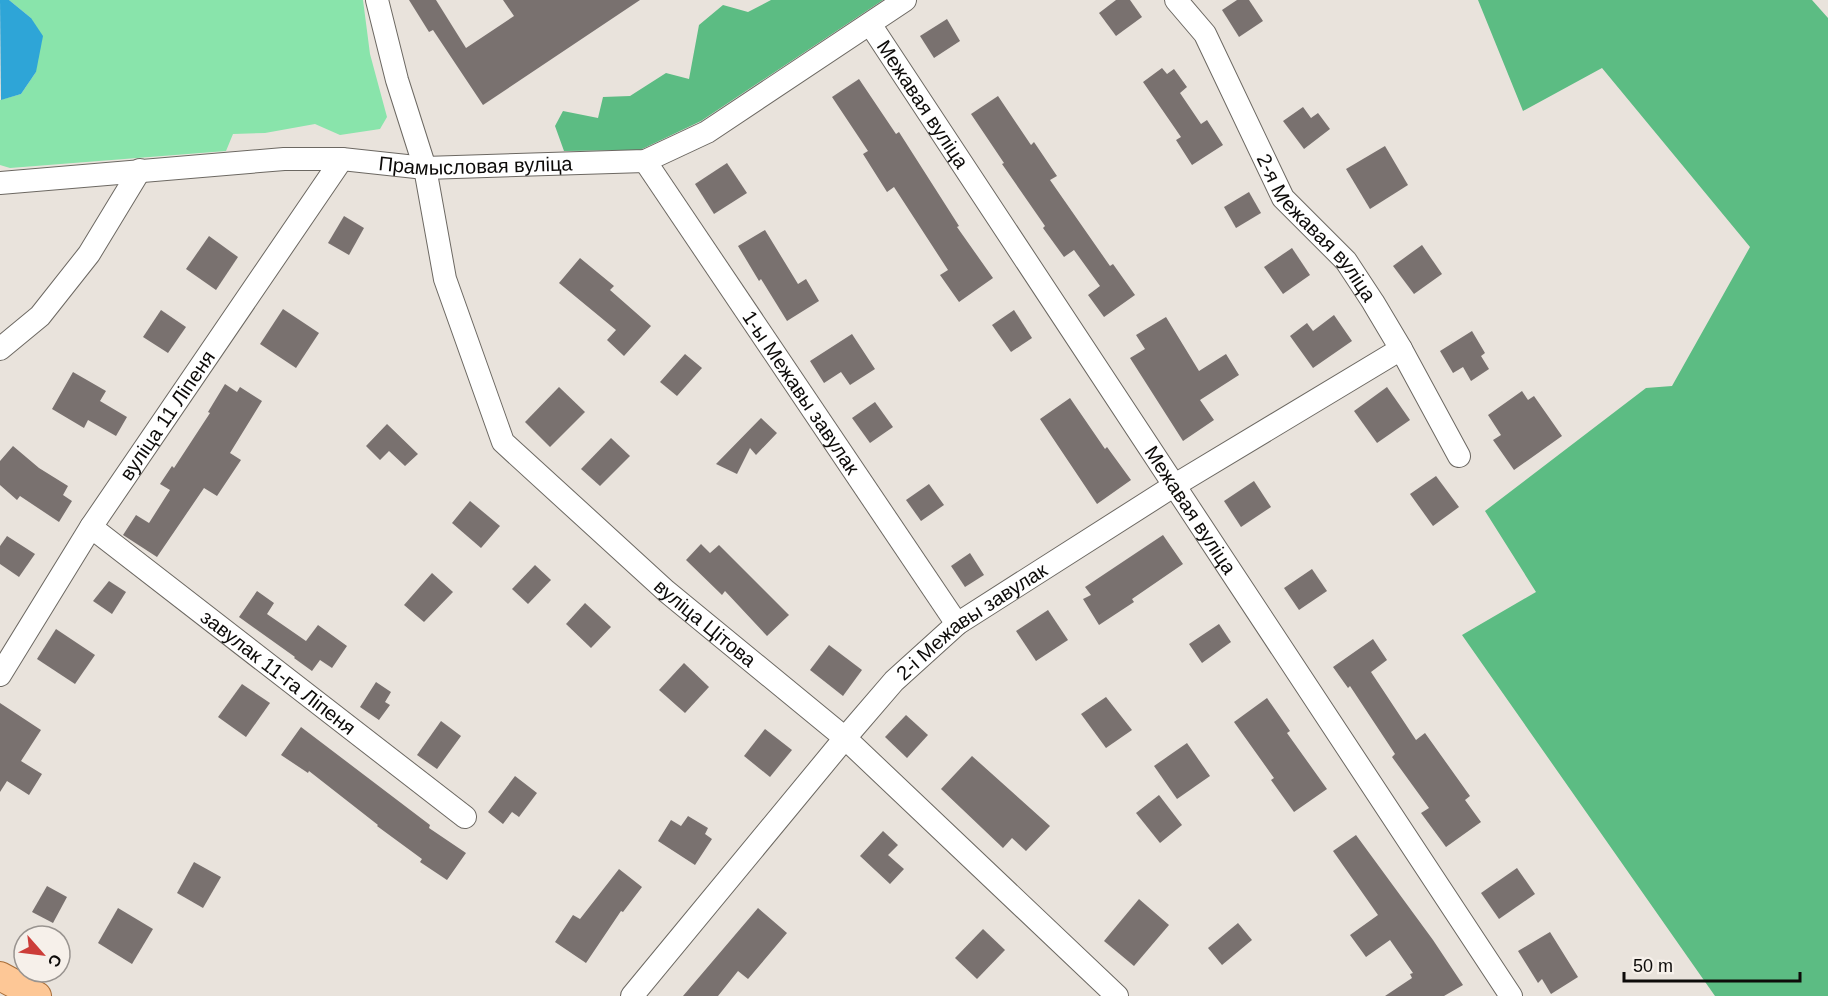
<svg xmlns="http://www.w3.org/2000/svg" width="1828" height="996" font-family="Arial,sans-serif">
	<rect width="100%" height="100%" fill="#e9e3dc"/>
	<!-- green -->
	<polygon fill="#89e4ab" points="9,0 363,0 370,54 387,117 380,129 340,135 315,124 265,133 233,134 226,151 10,168 0,165 0,100 21,94 36,72 31,18"/>
	<!-- forest -->
	<g fill="#5cbc83">
		<polygon points="771,0 883,0 701,121 640,150 564,151 555,126 563,111 598,118 603,97 630,96 666,73 689,79 699,25 723,5 748,12"/>
		<polygon points="1478,0 1812,0 1828,18 1828,996 1715,996 1462,635 1536,592 1485,511 1646,388 1672,386 1750,247 1602,68 1523,111"/>
	</g>
	<!-- water -->
	<polygon fill="#2ea5d7" points="0,0 9,0 31,18 43,36 36,72 21,94 1,100"/>
	<!-- building -->
	<g fill="#79716f">
		<polygon points="409,0 436,0 466,48 514,16 503,0 640,0 483,105 433,30 429,32"/>
		<polygon points="1116,0 1130,0 1142,17 1116,36 1099,13"/>
		<polygon points="1237,0 1249,0 1263,21 1239,37 1222,10"/>
		<polygon points="947,19 960,41 934,58 920,36"/>
		<polygon points="1162,68 1167,74 1174,69 1187,87 1180,93 1201,124 1207,120 1223,145 1192,165 1176,140 1181,137 1143,82"/>
		<polygon points="859,79 896,134 899,132 959,226 957,227 993,278 959,302 940,275 948,270 894,187 887,192 863,154 868,151 832,97"/>
		<polygon points="998,96 1031,145 1034,142 1057,176 1050,180 1110,266 1113,264 1135,295 1104,317 1088,295 1100,286 1074,250 1064,257 1043,228 1045,226 1002,164 1004,163 971,114"/>
		<polygon points="1303,107 1311,118 1318,113 1330,129 1304,149 1283,121"/>
		<polygon points="1385,146 1408,185 1370,209 1346,169"/>
		<polygon points="727,163 747,193 714,214 695,184"/>
		<polygon points="1249,192 1261,213 1236,228 1224,207"/>
		<polygon points="344,216 364,228 349,255 328,243"/>
		<polygon points="765,230 798,284 806,279 819,301 787,321 761,279 759,281 738,246"/>
		<polygon points="209,236 238,257 216,290 186,269"/>
		<polygon points="1422,245 1442,274 1414,294 1393,266"/>
		<polygon points="1292,248 1310,275 1283,294 1264,267"/>
		<polygon points="580,258 614,286 610,290 651,326 624,356 607,340 616,330 559,283"/>
		<polygon points="283,309 319,333 296,368 260,344"/>
		<polygon points="161,310 186,327 168,353 143,337"/>
		<polygon points="1014,310 1032,338 1011,352 992,325"/>
		<polygon points="1334,315 1352,341 1313,368 1290,336 1307,323 1313,331"/>
		<polygon points="1166,317 1199,371 1226,354 1239,375 1200,400 1214,420 1183,441 1130,358 1145,349 1136,335"/>
		<polygon points="1472,331 1485,353 1481,356 1489,369 1471,381 1463,367 1453,373 1440,351"/>
		<polygon points="852,334 875,369 850,385 841,372 824,383 810,361"/>
		<polygon points="685,354 702,368 677,396 660,382"/>
		<polygon points="73,372 106,391 100,401 127,417 116,436 88,420 84,428 52,409"/>
		<polygon points="225,384 237,392 240,387 262,401 230,453 241,460 217,496 204,488 157,557 123,535 136,515 149,523 170,490 160,484 172,466 174,468 210,413 208,412"/>
		<polygon points="559,387 585,412 550,447 525,422"/>
		<polygon points="1387,387 1410,420 1377,443 1354,411"/>
		<polygon points="1522,391 1528,400 1534,396 1562,436 1514,470 1493,440 1501,435 1488,415"/>
		<polygon points="1070,398 1105,449 1107,447 1131,480 1097,504 1040,419"/>
		<polygon points="875,402 893,427 870,443 852,418"/>
		<polygon points="761,418 777,433 756,455 750,448 737,474 716,464"/>
		<polygon points="387,424 418,454 405,466 389,451 380,460 366,446"/>
		<polygon points="611,438 630,456 600,486 581,469"/>
		<polygon points="13,446 39,468 68,486 63,495 72,501 59,522 20,496 17,500 0,485 0,461"/>
		<polygon points="1436,476 1459,507 1433,526 1410,494"/>
		<polygon points="1254,481 1271,507 1241,527 1224,501"/>
		<polygon points="929,484 944,505 921,521 906,500"/>
		<polygon points="470,501 500,526 481,548 452,523"/>
		<polygon points="1163,535 1183,564 1132,599 1134,602 1099,625 1083,599 1091,595 1085,587"/>
		<polygon points="7,536 35,554 19,577 0,564 0,546"/>
		<polygon points="701,544 710,553 719,545 789,615 767,636 725,591 722,595 686,560"/>
		<polygon points="970,553 984,575 965,587 951,566"/>
		<polygon points="535,565 551,580 528,604 512,589"/>
		<polygon points="1312,569 1327,591 1299,610 1284,588"/>
		<polygon points="432,573 453,592 424,622 404,605"/>
		<polygon points="109,581 126,592 112,614 93,601"/>
		<polygon points="257,591 274,603 267,614 306,641 318,625 347,646 332,668 320,660 312,671 294,658 295,657 239,617"/>
		<polygon points="585,603 611,627 591,648 566,624"/>
		<polygon points="1048,610 1068,640 1036,661 1016,631"/>
		<polygon points="1219,624 1231,642 1202,663 1189,644"/>
		<polygon points="56,629 95,655 75,684 37,659"/>
		<polygon points="1373,639 1387,660 1371,672 1416,740 1425,733 1470,796 1465,800 1481,822 1446,847 1421,813 1429,808 1392,757 1395,754 1350,686 1348,688 1333,667"/>
		<polygon points="829,645 862,670 843,696 810,670"/>
		<polygon points="684,663 709,687 685,713 659,690"/>
		<polygon points="376,682 391,692 385,702 390,705 379,720 360,707"/>
		<polygon points="242,684 270,703 246,737 218,717"/>
		<polygon points="1106,697 1132,730 1106,748 1081,714"/>
		<polygon points="1267,698 1290,731 1287,733 1327,789 1294,812 1271,780 1274,778 1234,722"/>
		<polygon points="0,703 41,730 21,761 42,774 29,795 7,781 0,792"/>
		<polygon points="906,715 928,735 907,758 885,737"/>
		<polygon points="441,721 461,736 437,769 417,755"/>
		<polygon points="301,727 430,825 429,828 466,853 447,880 420,862 422,859 377,826 378,825 309,771 308,773 281,755"/>
		<polygon points="765,729 792,750 770,777 744,756"/>
		<polygon points="1187,743 1210,776 1177,799 1154,766"/>
		<polygon points="972,756 1050,826 1026,851 1012,838 1003,848 941,789"/>
		<polygon points="515,776 537,793 519,817 512,812 503,824 488,812"/>
		<polygon points="1159,795 1182,825 1160,843 1136,813"/>
		<polygon points="688,816 708,828 705,834 712,839 695,865 658,841 671,820 681,826"/>
		<polygon points="883,831 898,845 888,855 904,869 890,884 860,856"/>
		<polygon points="1356,835 1433,940 1463,985 1444,996 1385,996 1412,978 1410,974 1413,973 1390,940 1366,957 1350,935 1378,915 1333,851"/>
		<polygon points="194,862 221,877 203,908 177,893"/>
		<polygon points="1517,868 1535,894 1499,919 1481,893"/>
		<polygon points="619,869 642,887 623,912 621,911 586,963 555,942 573,915 580,919"/>
		<polygon points="47,886 67,897 53,923 32,912"/>
		<polygon points="1139,899 1169,925 1134,966 1104,941"/>
		<polygon points="118,908 153,929 132,964 98,943"/>
		<polygon points="758,908 787,933 748,979 738,971 718,996 683,996"/>
		<polygon points="1238,923 1252,940 1222,965 1208,948"/>
		<polygon points="983,929 1005,950 977,979 955,958"/>
		<polygon points="1550,932 1578,977 1551,994 1542,979 1538,983 1518,951"/>
	</g>
	<g fill="none" stroke-linecap="round" stroke-linejoin="round">
		<!-- minor casing -->
		<g stroke="#6c6862" stroke-width="24">
			<g id="minor">
				<path id="s1" d="M377 0 397 80 425 168 445 279 503 442 666 591 845 738 1117 996"/>
				<path id="s2" d="M1176 0 1205 34 1283 198 1346 261 1373 302 1401 349 1459 456"/>
				<path id="s3" d="M870 24 1511 996"/>
				<path id="s4" d="M645 161 957 624"/>
				<path id="s5" d="M0 183 284 159H342L425 168 645 161 707 132 905 0"/>
				<polyline points="0,349 40,316 89,254 140,170"/>
				<path id="s6" d="M91 527 465 817"/>
				<path id="s7" d="M0 675 91 527 342 159"/>
				<path id="s8" d="M632 996 845 738 894 681 957 624 1175 485 1401 349"/>
			</g>
		</g>
		<!-- major casing -->
		<g stroke="#a86d37" stroke-width="30">
			<polyline id="major" points="0,976 37,996"/>
		</g>
		<!-- minor -->
		<use href="#minor" stroke="#fff" stroke-width="22"/>
		<!-- major -->
		<use href="#major" stroke="#fdc796" stroke-width="28"/>
	</g>
	<g text-anchor="middle" dominant-baseline="central" stroke-width="6" stroke-linejoin="round" paint-order="stroke">
		<!-- street labels -->
		<g font-size="20" fill="#0d0b09" stroke="#f6f0ea">
			<text stroke="none"><textPath href="#s3" startOffset="96">Межавая вуліца</textPath></text>
			<text stroke="none"><textPath href="#s5" startOffset="477">Прамысловая вуліца</textPath></text>
			<text stroke="none"><textPath href="#s2" startOffset="270">2-я Межавая вуліца</textPath></text>
			<text stroke="none"><textPath href="#s4" startOffset="279">1-ы Межавы завулак</textPath></text>
			<text stroke="none"><textPath href="#s7" startOffset="309">вуліца 11 Ліпеня</textPath></text>
			<text stroke="none"><textPath href="#s3" startOffset="582">Межавая вуліца</textPath></text>
			<text stroke="none"><textPath href="#s1" startOffset="732">вуліца Цітова</textPath></text>
			<text stroke="none"><textPath href="#s8" startOffset="508">2-і Межавы завулак</textPath></text>
			<text stroke="none"><textPath href="#s6" startOffset="237">завулак 11-га Ліпеня</textPath></text>
		</g>
	</g>
	<!-- north arrow -->
	<g transform="translate(42 954) rotate(118)"><circle r="28" fill="#f6f0ea" stroke="#999490" stroke-width="1.5"/>
	<path d="M0-4.5L10 22L0 15L-10 22Z" fill="#cc3d39"/>
	<text y="-9" font-size="16" font-weight="bold" text-anchor="middle" fill="#0d0b09">С</text>
	</g>
	<!-- scale -->
	<path d="M1624 972v9h176v-9" fill="none" stroke="#0d0b09" stroke-width="3"/>
	<text x="1633" y="972" font-size="18" fill="#0d0b09" stroke="#f6f0ea" stroke-width="4.5" paint-order="stroke">50 m</text>
</svg>
